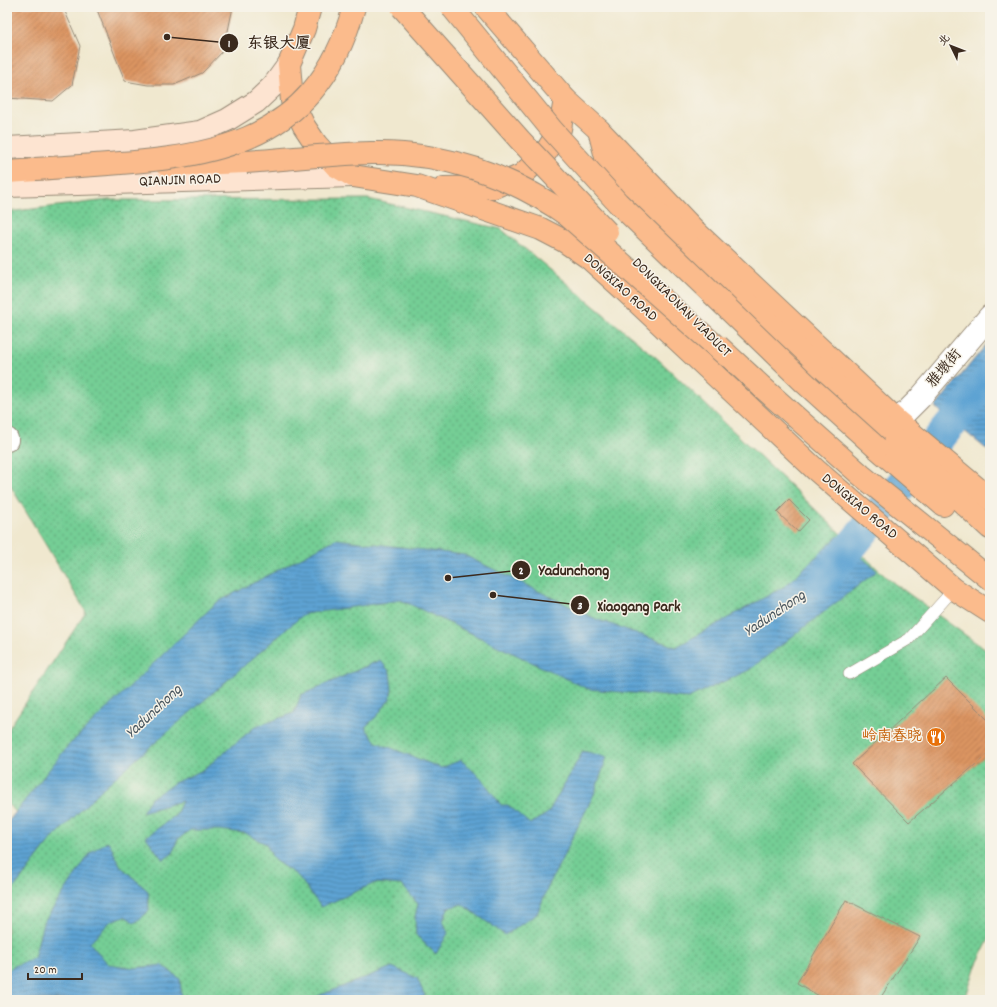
<svg xmlns="http://www.w3.org/2000/svg" width="997" height="1007" font-family="Dekko,'LXGW WenKai TC',sans-serif">
	<defs>
		<pattern id="park-dots" width="8" height="8" patternUnits="userSpaceOnUse"><rect width="8" height="8" fill="#75ce95"/><path d="M2 2h.1M6 6h.1" fill="none" stroke="#61a779" stroke-width="1.8" stroke-linecap="round"/></pattern>
		<pattern id="water-rules" width="6" height="5" patternUnits="userSpaceOnUse"><rect width="6" height="5" fill="#5da3d3"/><path d="M0 2.5h6" fill="none" stroke="#4e85ab"/></pattern>
		<pattern id="building-hatch" width="6" height="6" patternUnits="userSpaceOnUse"><rect width="6" height="6" fill="#dc9462"/><path d="M-1 1l2-2M0 6l6-6M5 7l2-2" fill="none" stroke="#b47950"/></pattern>
	</defs>
	<rect width="100%" height="100%" fill="#f7f3e8"/>
	<filter id="ink" filterUnits="userSpaceOnUse"><feTurbulence type="fractalNoise" baseFrequency=".025" numOctaves="2"/><feDisplacementMap in="SourceGraphic" scale="8" xChannelSelector="R" yChannelSelector="G"/><feConvolveMatrix kernelMatrix="1 2 1 2 8 2 1 2 1" color-interpolation-filters="sRGB"/></filter>
	<filter id="wash" filterUnits="userSpaceOnUse"><feTurbulence type="fractalNoise" baseFrequency=".012" numOctaves="4" result="noise"/><feDisplacementMap in="SourceGraphic" scale="16" xChannelSelector="R" yChannelSelector="G"/><feGaussianBlur stdDeviation="0.9" result="paint"/><feColorMatrix in="noise" values="0 0 0 0 0 0 0 0 0 0 0 0 0 0 0 0 0 1.4 0 .05"/><feComposite in="paint" operator="in"/></filter>
	<g filter="url(#wash)">
		<rect width="100%" height="100%" fill="#f0e8cf"/>
		<!-- park -->
		<polygon fill="url(#park-dots)" stroke="#587c5a" points="368,199 501,229 659,360 887,578 990,653 990,937 975,968 965,1000 7,1000 7,897 50,841 7,804 7,731 86,612 7,480 7,212 108,200"/>
		<!-- water -->
		<g fill="url(#water-rules)" stroke="#4c6678">
			<polygon points="990,340 990,452 935,407"/>
			<polygon points="838,536 877,571 749,670 688,698 588,689 401,600 304,614 104,787 50,841 7,897 7,823 67,747 216,603 336,539 464,555 596,619 676,647 785,586"/>
			<polygon points="380,660 390,672 392,689 390,699 376,717 365,727 376,742 441,768 461,760 482,779 501,805 508,805 530,824 548,813 583,751 607,757 595,792 548,887 537,914 505,935 462,904 448,908 443,921 448,933 436,954 416,935 415,917 418,904 402,885 375,883 321,907 298,876 274,860 266,844 245,833 219,830 190,830 177,840 173,853 163,860 146,837 176,815 182,801 142,812 151,798 176,782 203,770 255,727 294,713 301,695"/>
			<polygon points="108,841 121,867 148,891 149,911 135,923 125,916 111,921 90,943 108,964 135,968 162,965 180,979 182,1000 7,1000 7,972 12,967 34,958 43,923 91,852"/>
			<polygon points="392,967 417,978 425,996 419,1000 390,1000 386,998 314,1000 318,996"/>
		</g>
		<g fill="none" stroke-linecap="round" stroke-linejoin="round">
			<!-- river -->
			<polyline stroke="#5da3d3" stroke-width="32" points="822,582 990,376"/>
		</g>
		<g id="blocks">
			<!-- building -->
			<g fill="url(#building-hatch)">
				<polygon points="7,7 63,7 80,46 72,85 53,101 7,98"/>
				<polygon points="96,7 233,7 224,50 202,73 174,85 148,85 125,81"/>
				<polygon points="789,500 809,520 798,532 777,512"/>
				<polygon points="946,678 990,722 990,752 909,822 852,764"/>
				<polygon points="846,900 920,937 879,1000 826,1000 797,983"/>
			</g>
		</g>
	</g>
	<g filter="url(#ink)">
		<use href="#blocks" fill-opacity="0" stroke="#968976" stroke-width="1"/>
		<g fill="none" stroke-linecap="round" stroke-linejoin="round">
			<!-- lane casing -->
			<g stroke="#968976" stroke-width="12">
				<polyline id="lane" points="849,674 909,639 954,589"/>
			</g>
			<!-- street casing -->
			<g stroke="#968976" stroke-width="24">
				<g id="street">
					<polyline points="897,421 920,398 990,316"/>
					<polyline points="7,439 7,440"/>
				</g>
			</g>
			<!-- secondary casing -->
			<g stroke="#968976" stroke-width="24">
				<g id="secondary">
					<polyline points="7,148 135,141 200,132 227,120 256,102 273,86 289,64"/>
					<polyline points="7,186 353,176"/>
				</g>
			</g>
			<!-- primary casing -->
			<g stroke="#968976" stroke-width="24">
				<g id="primary">
					<polyline points="310,7 304,29 289,64 292,101 304,126 316,144 336,166 353,176 417,186 541,229 564,241 589,258 620,286 816,470 954,589 990,612"/>
					<polyline points="486,7 565,99 599,130 697,233 897,421 990,499"/>
					<polyline points="444,188 494,187 522,175 546,152 560,129 565,99"/>
				</g>
			</g>
			<!-- highway casing -->
			<g stroke="#968976" stroke-width="24">
				<g id="highway">
					<polyline points="599,130 608,165 758,313 990,528"/>
					<polyline points="166,165 246,162"/>
					<polyline points="7,172 53,169"/>
					<polyline points="762,387 861,475 990,579"/>
					<polyline points="877,448 943,505"/>
				</g>
			</g>
			<!-- lane -->
			<use href="#lane" stroke="#fff" stroke-width="11"/>
			<!-- street -->
			<use href="#street" stroke="#fff" stroke-width="22"/>
			<!-- secondary -->
			<use href="#secondary" stroke="#fde4d1" stroke-width="22"/>
			<!-- primary -->
			<use href="#primary" stroke="#fbbb8c" stroke-width="22"/>
			<!-- highway -->
			<use href="#highway" stroke="#fbbb8c" stroke-width="22"/>
			<!-- highway-bridge casing -->
			<g stroke="#968976" stroke-width="24" stroke-linecap="butt">
				<g id="highway-bridge">
					<polyline points="402,7 520,140 607,232"/>
					<polyline points="452,7 552,130 618,203 805,383 877,448"/>
					<path d="M246 162C288 159 329 154 371 153 442 151 510 175 567 215L727 356"/>
					<path d="M35 169C172 158 310 169 354 7"/>
					<polyline points="718,346 762,387"/>
				</g>
			</g>
			<!-- highway-bridge -->
			<use href="#highway-bridge" stroke="#fbbb8c" stroke-width="22"/>
		</g>
	</g>
	<!-- icons -->
	<defs>
		<g id="restaurant-disc" transform="scale(1)"><circle r="9.5" fill="#e8710a" stroke="#f7f3e8"/><path d="M-5-6h1v4h1v-4h1v4h1v-4h1v5L-1.5 .5V6h-2V.5L-5-1ZM5-6V6H3V1.5H1.5Q1.5-4 5-6Z" fill="#fff"/></g>
	</defs>
	<g fill-rule="evenodd">
		<use href="#restaurant-disc" x="936" y="737"/>
	</g>
	<g text-anchor="middle" dominant-baseline="central" stroke-width="3" stroke-linejoin="round" paint-order="stroke">
		<!-- street labels -->
		<g font-size="15" fill="#3b2a1e" stroke="#f7f3e8">
			<text transform="translate(180 181) rotate(-2)">QIANJIN ROAD</text>
			<text transform="translate(620 288) rotate(42)">DONGXIAO ROAD</text>
			<text transform="translate(681 308) rotate(45)">DONGXIAONAN VIADUCT</text>
			<text transform="translate(945 369) rotate(-50)">雅墩街</text>
			<text transform="translate(859 507) rotate(40)">DONGXIAO ROAD</text>
		</g>
		<!-- food labels -->
		<g font-size="15" fill="#c56008" stroke="#f7f3e8" text-anchor="end">
			<text x="922" y="737">岭南春晓</text>
		</g>
		<!-- water labels -->
		<g font-size="16" font-style="italic" fill="#47545d" stroke="#f7f3e8">
			<text transform="translate(775 614) rotate(-34)">Yadunchong</text>
			<text transform="translate(154 712) rotate(-43)">Yadunchong</text>
		</g>
	</g>
	<!-- callouts -->
	<path fill="none" stroke="#3b2a1e" stroke-width="1.5" d="M167 37L229 43M448 578L521 570M493 595L580 605"/>
	<g fill="#3b2a1e" stroke="#f7f3e8" stroke-width="1.5">
		<circle cx="167" cy="37" r="4"/>
		<circle cx="448" cy="578" r="4"/>
		<circle cx="493" cy="595" r="4"/>
		<circle cx="229" cy="43" r="10"/>
		<circle cx="521" cy="570" r="10"/>
		<circle cx="580" cy="605" r="10"/>
	</g>
	<g font-size="12" text-anchor="middle" font-weight="bold" fill="#fff">
		<text x="229" y="47">1</text>
		<text x="521" y="574">2</text>
		<text x="580" y="609">3</text>
	</g>
	<g font-size="16" text-anchor="middle" font-weight="bold" fill="#3b2a1e" stroke="#f7f3e8" stroke-width="3" stroke-linejoin="round" paint-order="stroke">
		<text x="279" y="48">东银大厦</text>
		<text x="574" y="575">Yadunchong</text>
		<text x="639" y="611">Xiaogang Park</text>
	</g>
	<!-- margin -->
	<rect width="997" height="1007" fill="none" stroke="#f7f3e8" stroke-width="24"/>
	<!-- north arrow -->
	<g transform="translate(951 46) rotate(313)" stroke="#f7f3e8" stroke-width="3" paint-order="stroke">
	<path d="M0-3L7 15L0 10L-7 15Z" fill="#3b2a1e"/>
	<text y="-6" font-size="11" font-weight="bold" text-anchor="middle" fill="#3b2a1e">北</text>
	</g>
	<!-- scale -->
	<path d="M28 973v6h54v-6" fill="none" stroke="#3b2a1e" stroke-width="2"/>
	<text x="34" y="973" font-size="12" fill="#3b2a1e" stroke="#f7f3e8" stroke-width="3" paint-order="stroke">20 m</text>
</svg>
